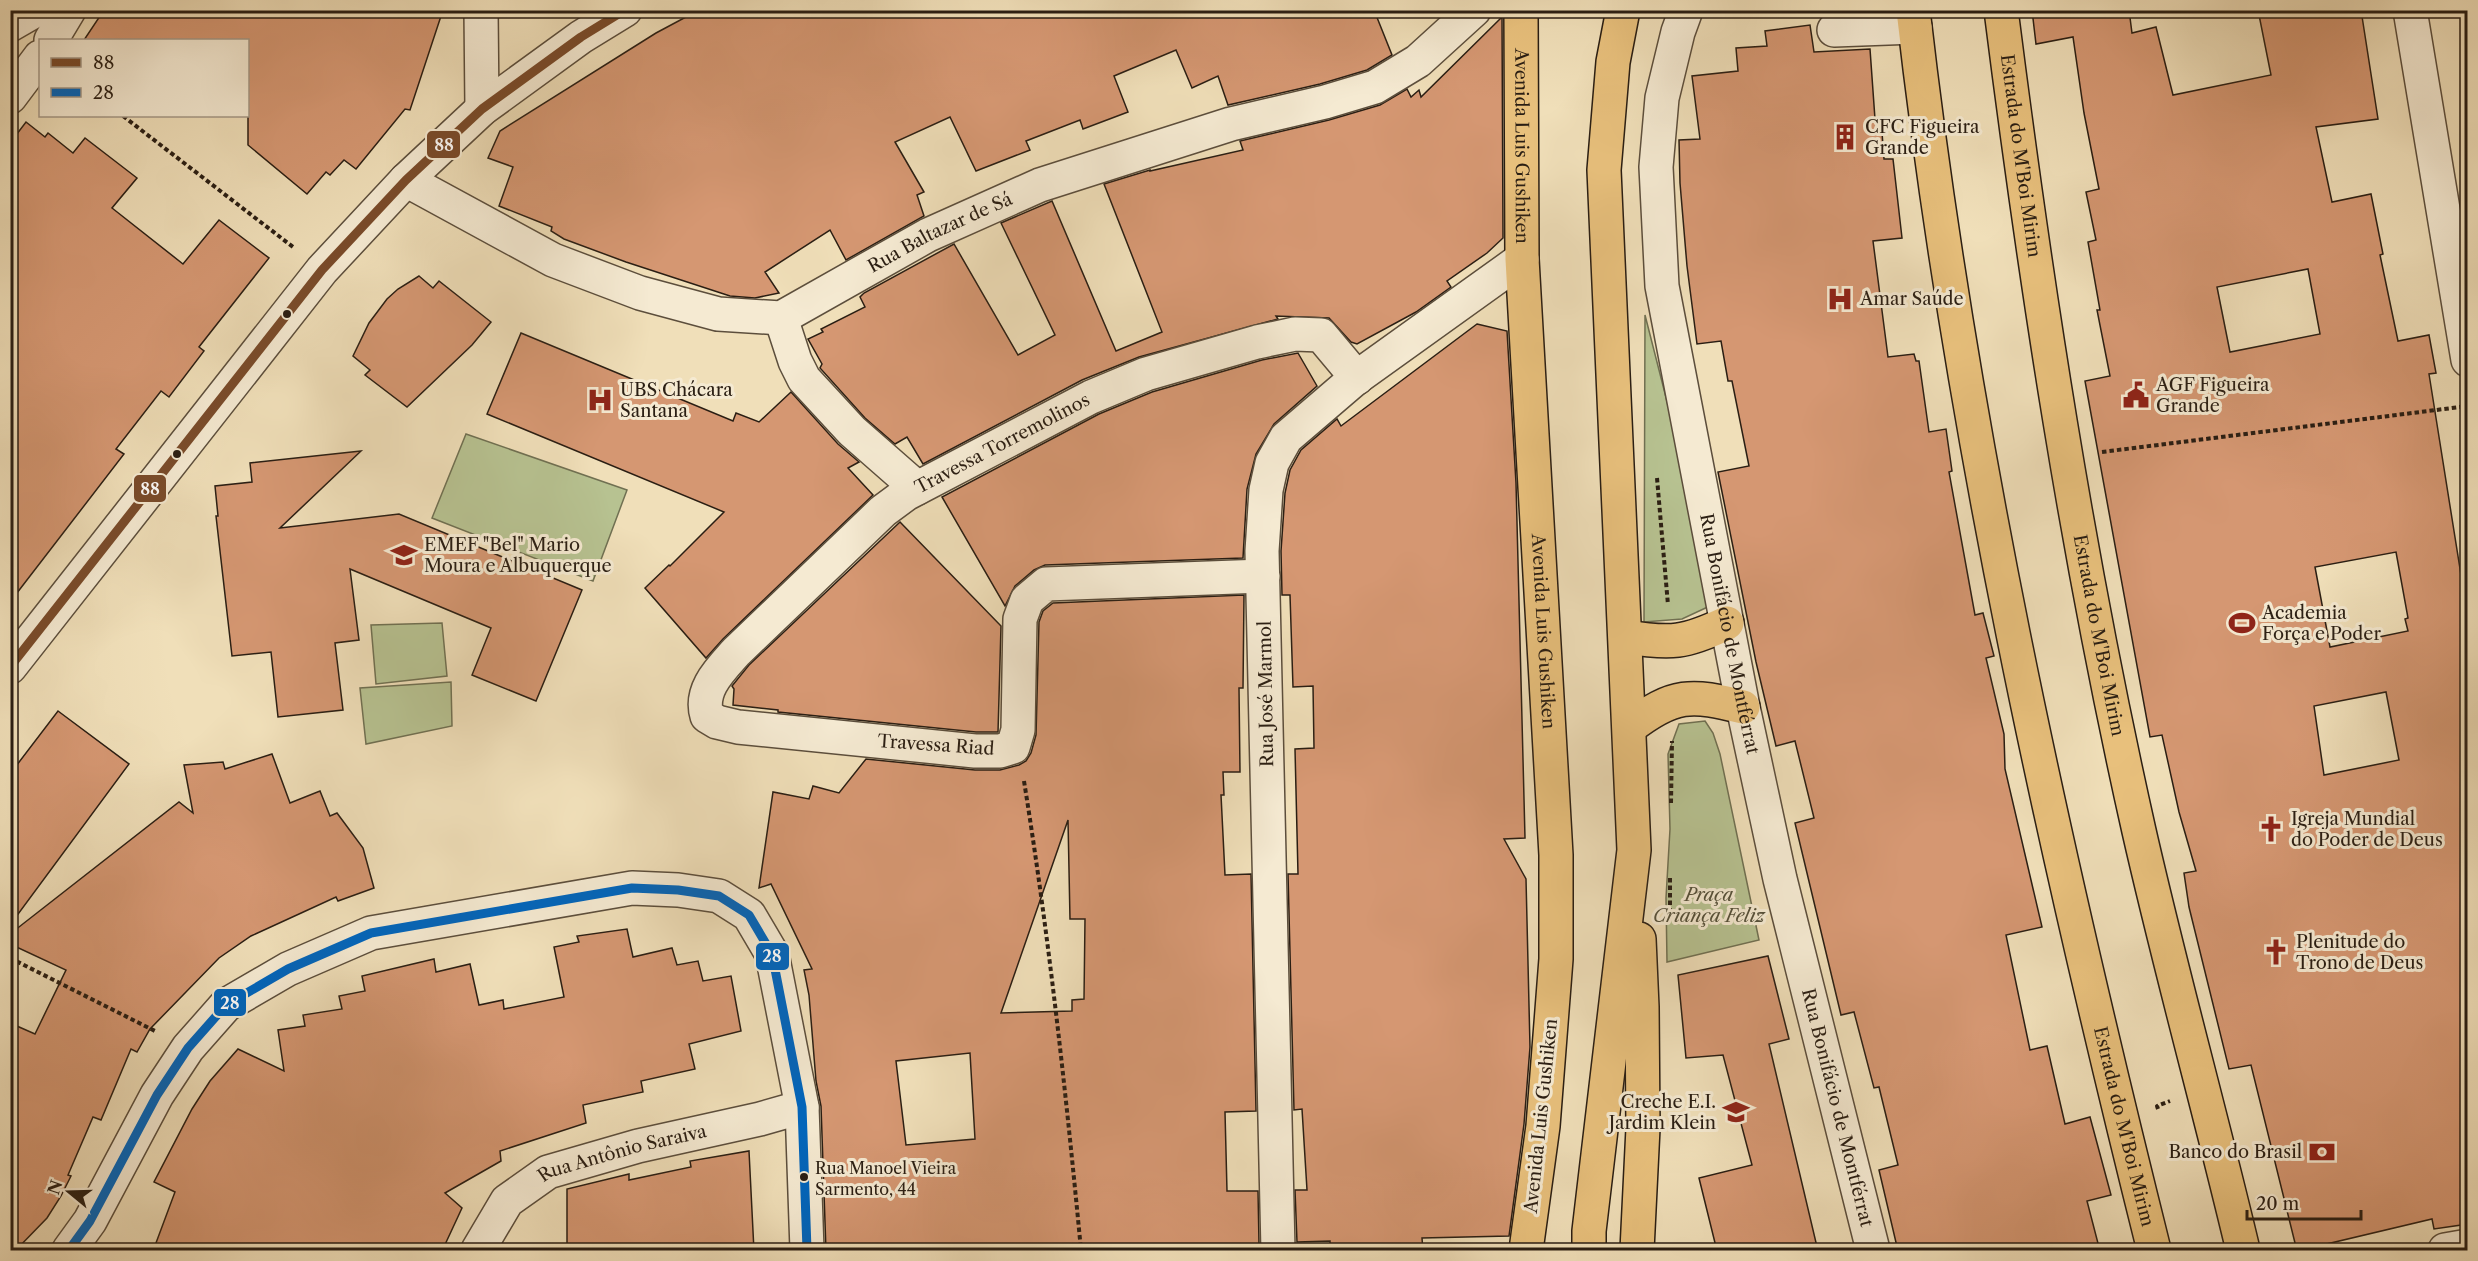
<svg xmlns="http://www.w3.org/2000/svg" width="2478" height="1261" font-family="'Libre Caslon Text',serif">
	<rect width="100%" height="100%" fill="#f0dfb9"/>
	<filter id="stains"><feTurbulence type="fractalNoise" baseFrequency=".00333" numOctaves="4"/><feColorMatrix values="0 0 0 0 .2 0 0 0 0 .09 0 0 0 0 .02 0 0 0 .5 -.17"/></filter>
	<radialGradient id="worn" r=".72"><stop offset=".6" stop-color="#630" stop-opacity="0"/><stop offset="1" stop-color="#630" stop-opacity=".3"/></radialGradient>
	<!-- green -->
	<g fill="#b7c291" stroke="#707052" stroke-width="1.5">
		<polygon points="1645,315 1673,425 1712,605 1682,619 1644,622"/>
		<polygon points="466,434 627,490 593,581 432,518"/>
		<polygon points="442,623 447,676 376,684 371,625"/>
		<polygon points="451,682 452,726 366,744 360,688"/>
		<polygon points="1705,721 1713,733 1720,754 1759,940 1667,962 1666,898 1670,829 1668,754 1679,724"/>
	</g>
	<!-- building -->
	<g fill="#d59772" stroke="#2a1e13" stroke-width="1.5" fill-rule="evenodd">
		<polygon points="104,10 443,10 410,110 405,109 356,169 344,160 330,175 326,172 307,194 248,145 248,40 84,40"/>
		<polygon points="699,10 1374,10 1392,55 1367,70 1320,84 1228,105 1218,76 1192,88 1176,50 1114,76 1128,112 1083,129 1080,120 1026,141 1030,150 976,171 950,117 895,142 924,192 917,195 924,216 846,260 830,230 765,272 779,293 755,298 730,296 626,262 564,239 551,231 552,227 499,206 513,167 488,158 500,131 656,33"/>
		<path d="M2032 10H2129L2132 33 2156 27 2173 95 2271 75 2258 10H2361L2378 119 2316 127 2332 202 2371 194 2383 254 2380 255 2398 341 2429 335 2436 373 2429 374 2468 619V1224L2434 1229 2432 1219 2297 1251 2251 1065 2229 1069 2189 907 2184 873 2196 871 2179 812 2162 735 2150 737 2085 381 2110 376 2097 310H2100L2088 242 2096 240 2086 192 2099 189 2084 113 2073 37 2036 44ZM2308 269 2320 334 2230 352 2217 287ZM2396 552 2408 618 2405 619 2408 631 2330 647 2315 567ZM2386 692 2399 760 2324 775 2314 706Z"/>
		<polygon points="1502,17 1503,238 1487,253 1447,281 1451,287 1416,312 1357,344 1351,342 1329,318 1276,316 1278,319 1139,357 1082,380 923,464 907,437 895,444 865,418 820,368 822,364 808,339 823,332 821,329 865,307 860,297 864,293 954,244 1018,355 1055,335 1001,223 1052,201 1116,351 1162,332 1104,184 1150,170 1150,171 1243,150 1240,141 1329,120 1380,105 1407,89 1411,97 1419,90 1421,97"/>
		<polygon points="1810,25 1814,52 1870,49 1875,119 1881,119 1884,159 1893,159 1902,238 1873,241 1888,357 1914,354 1916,361 1919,361 1929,432 1946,429 1952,471 1949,472 1975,615 1983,613 1994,656 1986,658 2004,734 2005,769 2042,927 2006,935 2030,1050 2047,1046 2065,1124 2090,1117 2111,1195 2087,1201 2100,1251 1898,1251 1879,1170 1898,1165 1879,1087 1874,1088 1854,1012 1841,1015 1795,823 1814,818 1795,741 1776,746 1756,662 1718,472 1749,466 1732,381 1728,381 1721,341 1697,344 1687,266 1680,183 1679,140 1700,139 1692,76 1738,71 1736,48 1767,46 1765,31"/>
		<polygon points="26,122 45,137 48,133 73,153 85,138 137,178 112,208 183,264 219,220 269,258 199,347 204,351 169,397 161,391 116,449 124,454 10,602 10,143"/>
		<polygon points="419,276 433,288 439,281 491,322 472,345 407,407 365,375 370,370 353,356 369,323 387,299 398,289"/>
		<polygon points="1477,324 1507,331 1516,483 1525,838 1504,839 1526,879 1530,1047 1524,1124 1509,1236 1422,1238 1423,1251 1330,1251 1330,1241 1297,1242 1295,1190 1307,1190 1302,1109 1294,1110 1288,874 1298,874 1295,749 1314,748 1313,686 1293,687 1290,595 1282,595 1281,551 1285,493 1290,470 1301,450 1337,419 1341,426"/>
		<polygon points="521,333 733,421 736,413 759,422 791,392 838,444 859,462 848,468 873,495 723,639 706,658 645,588 669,565 670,566 724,512 487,414"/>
		<polygon points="1298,353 1317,386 1274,424 1256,454 1247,489 1243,558 1045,565 1034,570 1015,586 1005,606 942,497 1099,414 1152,392 1262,360"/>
		<polygon points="361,451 280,528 399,514 582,590 536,701 472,675 491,628 350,569 359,640 335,643 343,710 278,717 271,652 232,656 216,516 218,516 215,486 252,482 250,463"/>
		<polygon points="900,522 1001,626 998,732 976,732 778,712 778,710 733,705 734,689 732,686 749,665"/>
		<path d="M1244 595 1243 688H1239L1240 772H1223L1224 795H1221L1225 875 1251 874 1256 1111 1225 1112 1227 1191H1258L1259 1244H1253V1251H826L821 1106 816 1081 809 995 804 970 812 969 771 884 759 888 773 792 809 799 813 786 839 793 866 759 975 770H1000L1019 765 1026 761 1031 753 1036 735 1039 622 1043 611 1053 603ZM1068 820 1070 919H1085L1084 999 1072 1000V1011L1001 1013ZM970 1053 975 1139 906 1145 896 1061Z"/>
		<polygon points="58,711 129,764 10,925 10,774"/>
		<polygon points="272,754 290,803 320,791 330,816 337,813 363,848 374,888 338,901 336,897 299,914 251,936 219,958 150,1029 137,1052 131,1049 101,1120 93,1117 68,1175 71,1176 61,1196 47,1218 15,1251 10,1251 10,1023 35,1034 66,970 10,944 10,934 179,802 193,813 184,765 223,762 225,769"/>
		<polygon points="627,929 633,957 672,948 677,965 698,961 703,981 731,976 741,1031 689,1044 695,1069 641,1081 643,1092 583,1105 586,1123 500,1151 501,1161 445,1193 462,1208 442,1251 153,1251 175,1192 154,1182 192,1109 210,1081 238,1049 284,1071 278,1030 305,1026 303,1015 342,1009 339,996 365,991 362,976 434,959 436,972 470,964 479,1005 503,1000 504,1009 564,997 554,947 579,942 577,936"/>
		<polygon points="1768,956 1789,1039 1769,1044 1818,1251 1717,1251 1699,1178 1752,1165 1723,1055 1686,1058 1678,975"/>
		<polygon points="749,1151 754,1251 567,1251 567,1189 629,1174 629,1180 691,1167 690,1161"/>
	</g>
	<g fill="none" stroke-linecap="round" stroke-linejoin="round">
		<!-- minor casing -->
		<g stroke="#5c4e3c" stroke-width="36">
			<g id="minor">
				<polyline points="481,10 482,109"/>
				<path id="s1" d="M1686 10 1678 32 1662 98 1656 167 1662 286 1743 707 1780 879 1873 1250"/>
				<polyline points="2410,10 2468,360"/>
				<polyline points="10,25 36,10"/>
				<polyline points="1834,30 1915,27"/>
				<polyline points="51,40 69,10"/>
				<polyline points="10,97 40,57"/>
				<path id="s2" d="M406 180 553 260 640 293 718 314 781 318 928 235 1040 185 1231 124 1325 102 1375 87 1418 61 1474 10"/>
				<polyline points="781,318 795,361 804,379 852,431 917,488"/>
				<path id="s3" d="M1263 576 1046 584 1027 600 1020 619 1018 730 1013 747 1000 751H975L738 727 717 722 707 716C699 690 720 670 736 652L883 511 906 494 1091 397 1146 374 1257 342 1295 334 1321 335 1357 378"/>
				<polyline points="10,667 322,270 406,180 482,109 581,37 625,10"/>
				<polyline points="69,1250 90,1221 157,1095 188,1048 226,1005 288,969 371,933 632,888 678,890 719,896 749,915 772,954 802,1107 807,1250"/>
				<path id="s4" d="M478 1250 507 1201 548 1172 638 1146 760 1119 802 1107"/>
				<polyline points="1278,1250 1262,551 1266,490 1272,463 1286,438 1356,378 1522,259"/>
				<polyline points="2445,1250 2468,1246"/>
			</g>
		</g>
		<!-- major casing -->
		<g stroke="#2a1e13" stroke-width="36">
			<g id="major">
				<path id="s5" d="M1521 10 1522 259 1556 855V959L1543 1126 1526 1250"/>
				<path id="s6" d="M1913 10C1961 430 2052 842 2154 1250"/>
				<path id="s7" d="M2001 10C2036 286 2078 560 2139 831 2171 972 2210 1111 2243 1250"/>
				<path d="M1626 637C1671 644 1685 643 1727 623"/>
				<path d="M1630 727C1674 693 1691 694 1743 707"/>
				<polyline points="1589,1250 1589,1231 1634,850 1604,170 1613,62 1623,10"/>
				<polyline points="1637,1250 1643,1128 1642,1007 1639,939"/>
			</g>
		</g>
		<!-- path -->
		<g stroke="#2a1e13" stroke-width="4" stroke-dasharray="4.5 3" stroke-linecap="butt">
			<polyline points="123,116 293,247"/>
			<polyline points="2102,452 2468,406"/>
			<polyline points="1657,478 1668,605"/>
			<path d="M1024 781C1049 937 1066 1093 1081 1250"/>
			<polyline points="1671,803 1672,741"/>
			<polyline points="1670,920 1670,876"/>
			<polyline points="10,958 157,1032"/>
			<polyline points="2158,1109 2157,1106 2170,1101"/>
		</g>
		<!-- minor -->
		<use href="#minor" stroke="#f5ead2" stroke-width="33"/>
		<!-- major -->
		<use href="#major" stroke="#e8c07c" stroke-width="33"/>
		<!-- bus-1 casing -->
		<g stroke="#f5ead2" stroke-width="14">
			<polyline id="bus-1" points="10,667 322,270 406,180 482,109 581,37 625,10"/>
		</g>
		<!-- bus-2 casing -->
		<g stroke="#f5ead2" stroke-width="14">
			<polyline id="bus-2" points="69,1250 90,1221 157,1095 188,1048 226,1005 288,969 371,933 632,888 678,890 719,896 749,915 772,954 802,1107 807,1250"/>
		</g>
		<!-- bus-1 -->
		<use href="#bus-1" stroke="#7a4b2a" stroke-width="9"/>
		<!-- bus-2 -->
		<use href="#bus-2" stroke="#0065bd" stroke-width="9"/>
	</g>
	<!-- icons -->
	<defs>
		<g id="building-bare" transform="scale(2.07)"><path d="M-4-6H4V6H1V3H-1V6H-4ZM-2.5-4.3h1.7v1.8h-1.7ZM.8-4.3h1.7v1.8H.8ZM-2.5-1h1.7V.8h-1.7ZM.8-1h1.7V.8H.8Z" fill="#8f2418" stroke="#f5ead2" stroke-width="2.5" paint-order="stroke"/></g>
		<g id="hospital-bare" transform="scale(2.07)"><path d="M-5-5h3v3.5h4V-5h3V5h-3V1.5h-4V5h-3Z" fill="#8f2418" stroke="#f5ead2" stroke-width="2.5" paint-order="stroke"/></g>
		<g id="civic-bare" transform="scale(2.07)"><path d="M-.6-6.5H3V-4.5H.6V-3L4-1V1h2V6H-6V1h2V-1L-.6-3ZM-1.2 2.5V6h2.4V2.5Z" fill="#8f2418" stroke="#f5ead2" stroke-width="2.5" paint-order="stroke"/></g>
		<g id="school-bare" transform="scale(2.07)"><path d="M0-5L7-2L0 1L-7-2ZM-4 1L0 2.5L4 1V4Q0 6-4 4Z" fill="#8f2418" stroke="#f5ead2" stroke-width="2.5" paint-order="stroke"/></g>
		<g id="stadium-bare" transform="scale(2.07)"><path d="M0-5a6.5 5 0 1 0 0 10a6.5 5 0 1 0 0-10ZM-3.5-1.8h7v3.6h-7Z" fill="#8f2418" stroke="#f5ead2" stroke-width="2.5" paint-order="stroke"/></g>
		<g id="church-bare" transform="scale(2.07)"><path d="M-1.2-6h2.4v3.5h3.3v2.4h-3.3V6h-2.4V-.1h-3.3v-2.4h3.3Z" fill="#8f2418" stroke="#f5ead2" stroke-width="2.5" paint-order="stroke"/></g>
		<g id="bank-bare" transform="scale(2.07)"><path d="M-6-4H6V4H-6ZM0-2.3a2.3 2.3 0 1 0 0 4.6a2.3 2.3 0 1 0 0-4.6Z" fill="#8f2418" stroke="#f5ead2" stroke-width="2.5" paint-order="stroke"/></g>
	</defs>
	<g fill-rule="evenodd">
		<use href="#building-bare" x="1845" y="137"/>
		<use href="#hospital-bare" x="1840" y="299"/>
		<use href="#civic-bare" x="2136" y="395"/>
		<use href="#hospital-bare" x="600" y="400"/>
		<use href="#school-bare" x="404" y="555"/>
		<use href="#stadium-bare" x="2242" y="623"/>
		<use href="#church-bare" x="2271" y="829"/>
		<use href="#church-bare" x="2276" y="952"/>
		<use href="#school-bare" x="1736" y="1112"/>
		<use href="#bank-bare" x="2322" y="1152"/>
	</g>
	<!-- markers -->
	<g fill="#2a1e13" stroke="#f5ead2" stroke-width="2">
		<circle cx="287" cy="314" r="5"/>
		<circle cx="177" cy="454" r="5"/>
		<circle cx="804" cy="1177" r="5"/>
	</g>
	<g text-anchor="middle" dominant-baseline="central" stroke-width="6" stroke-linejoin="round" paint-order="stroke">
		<!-- bus labels -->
		<g font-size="16" fill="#2a1e13" stroke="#f5ead2" text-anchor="start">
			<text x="815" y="1168">Rua Manoel Vieira<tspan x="815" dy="21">Sarmento, 44</tspan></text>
		</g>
		<!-- poi labels -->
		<g font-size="18" fill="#2a1e13" stroke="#f5ead2" text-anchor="start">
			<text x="1865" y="127">CFC Figueira<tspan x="1865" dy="21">Grande</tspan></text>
			<text x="1860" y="299">Amar Saúde</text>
			<text x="2156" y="385">AGF Figueira<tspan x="2156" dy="21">Grande</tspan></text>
			<text x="620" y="390">UBS Chácara<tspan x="620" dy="21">Santana</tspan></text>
			<text x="424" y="545">EMEF "Bel" Mario<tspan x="424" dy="21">Moura e Albuquerque</tspan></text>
			<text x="2262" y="613">Academia<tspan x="2262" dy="21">Força e Poder</tspan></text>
			<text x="2291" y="819">Igreja Mundial<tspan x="2291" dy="21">do Poder de Deus</tspan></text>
			<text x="2296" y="942">Plenitude do<tspan x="2296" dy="21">Trono de Deus</tspan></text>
			<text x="1716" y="1102" text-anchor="end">Creche E.I.<tspan x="1716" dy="21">Jardim Klein</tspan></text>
			<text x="2302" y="1152" text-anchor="end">Banco do Brasil</text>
		</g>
		<!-- street labels -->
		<g font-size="18" fill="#2a1e13" stroke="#f5ead2">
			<text stroke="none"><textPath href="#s5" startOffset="136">Avenida Luis Gushiken</textPath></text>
			<text stroke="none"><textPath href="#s7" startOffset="147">Estrada do M'Boi Mirim</textPath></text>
			<text stroke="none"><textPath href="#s2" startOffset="585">Rua Baltazar de Sá</textPath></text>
			<text stroke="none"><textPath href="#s3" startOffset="1116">Travessa Torremolinos</textPath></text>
			<text stroke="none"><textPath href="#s5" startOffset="622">Avenida Luis Gushiken</textPath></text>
			<text stroke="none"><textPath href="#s1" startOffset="634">Rua Bonifácio de Montférrat</textPath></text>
			<text stroke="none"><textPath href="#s7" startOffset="633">Estrada do M'Boi Mirim</textPath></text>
			<text transform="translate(1266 694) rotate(-91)">Rua José Marmol</text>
			<text transform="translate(936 745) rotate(4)">Travessa Riad</text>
			<text stroke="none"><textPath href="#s1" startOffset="1120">Rua Bonifácio de Montférrat</textPath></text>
			<text transform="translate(1541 1116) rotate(-84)">Avenida Luis Gushiken</text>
			<text stroke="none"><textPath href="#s6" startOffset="1137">Estrada do M'Boi Mirim</textPath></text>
			<text stroke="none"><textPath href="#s4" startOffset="184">Rua Antônio Saraiva</textPath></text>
		</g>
		<!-- park labels -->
		<g font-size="18" font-style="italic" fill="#544f39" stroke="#f5ead2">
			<text x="1709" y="895">Praça<tspan x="1709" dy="21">Criança Feliz</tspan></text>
		</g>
	</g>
	<g stroke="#f5ead2" stroke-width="2">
		<rect x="426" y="130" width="35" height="29" rx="6" fill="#7a4b2a"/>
		<rect x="133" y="474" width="34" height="29" rx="6" fill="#7a4b2a"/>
		<rect x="755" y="942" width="35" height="29" rx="6" fill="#0065bd"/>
		<rect x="213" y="988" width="34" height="29" rx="6" fill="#0065bd"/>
	</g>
	<g font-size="16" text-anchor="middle" font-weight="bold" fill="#fff">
		<text x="444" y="151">88</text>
		<text x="150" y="495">88</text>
		<text x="772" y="962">28</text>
		<text x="230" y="1009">28</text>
	</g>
	<!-- margin -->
	<rect width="2478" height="1261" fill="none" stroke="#f0dfb9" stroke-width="36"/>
	<rect x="12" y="12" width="2454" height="1237" fill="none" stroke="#2a1e13" stroke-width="3"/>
	<rect x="18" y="18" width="2442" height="1225" fill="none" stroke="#2a1e13" stroke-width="1.5"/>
	<!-- legend -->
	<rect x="39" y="39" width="210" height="78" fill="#f5ead2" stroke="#a49886" stroke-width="1.5"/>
	<rect x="51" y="58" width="30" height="9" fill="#7a4b2a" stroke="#a49886" stroke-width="1.5"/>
	<text x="93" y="69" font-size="18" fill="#2a1e13">88</text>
	<rect x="51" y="88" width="30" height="9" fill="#0065bd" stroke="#a49886" stroke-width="1.5"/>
	<text x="93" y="99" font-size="18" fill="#2a1e13">28</text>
	<!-- north arrow -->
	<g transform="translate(69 1192) rotate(289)" stroke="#f5ead2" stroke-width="4.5" paint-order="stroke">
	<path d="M0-4.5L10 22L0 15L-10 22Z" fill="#2a1e13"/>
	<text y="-9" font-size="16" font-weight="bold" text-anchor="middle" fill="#2a1e13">N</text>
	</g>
	<!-- scale -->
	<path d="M2247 1210v9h114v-9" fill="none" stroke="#2a1e13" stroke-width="3"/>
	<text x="2256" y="1210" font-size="18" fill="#2a1e13" stroke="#f5ead2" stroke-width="4.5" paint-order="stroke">20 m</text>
	<rect width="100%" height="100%" filter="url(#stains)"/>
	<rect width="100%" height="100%" fill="url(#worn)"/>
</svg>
